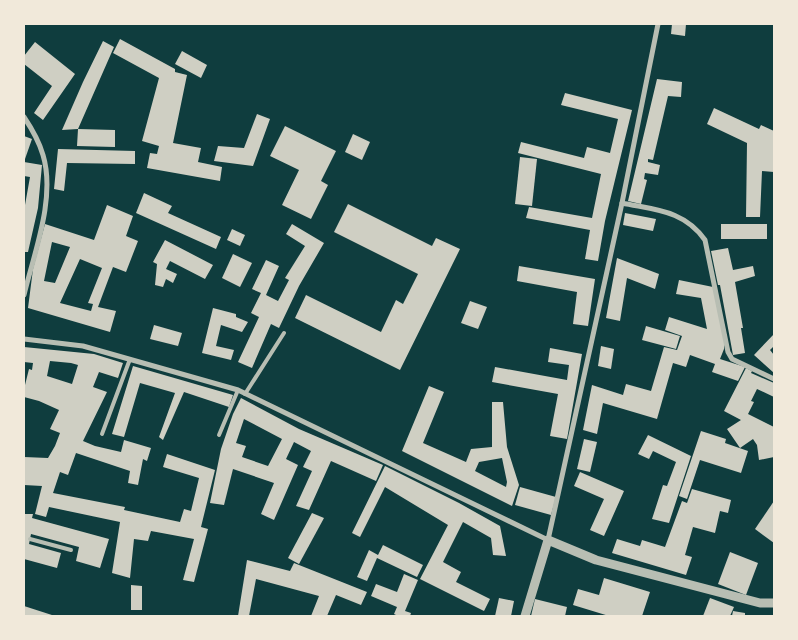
<svg xmlns="http://www.w3.org/2000/svg" width="798" height="640" font-family="Literata,serif">
	<rect width="100%" height="100%" fill="#0f3d3e"/>
	<!-- building -->
	<g fill="#cfcfc3" fill-rule="evenodd">
		<polygon points="672,24 686,24 685,36 671,34"/>
		<polygon points="120,39 175,69 175,72 187,75 173,143 201,148 198,162 222,167 220,181 147,168 150,153 157,154 159,146 142,141 159,78 113,53"/>
		<polygon points="103,41 114,47 78,129 115,130 115,147 77,146 78,129 62,130 83,82"/>
		<polygon points="35,42 75,74 43,120 34,113 52,86 24,64 24,56"/>
		<polygon points="182,51 207,65 201,78 175,64"/>
		<polygon points="657,79 682,82 681,97 668,96 653,160 648,159 648,162 660,165 658,175 645,173 644,179 647,180 641,204 628,201"/>
		<polygon points="565,93 632,110 605,221 598,261 585,259 590,230 526,218 529,207 592,218 601,174 518,153 521,142 584,158 587,147 610,153 618,119 561,105"/>
		<polygon points="714,108 759,129 761,125 774,131 774,172 762,171 760,217 746,217 747,143 707,124"/>
		<polygon points="257,114 270,119 253,166 214,161 218,146 244,148"/>
		<polygon points="285,126 336,151 321,181 328,185 311,219 282,205 299,170 270,156"/>
		<polygon points="353,134 370,142 362,160 345,152"/>
		<polygon points="24,136 32,139 25,159 24,158"/>
		<polygon points="58,149 135,151 135,164 67,163 64,191 54,189"/>
		<polygon points="520,157 537,159 532,206 515,204"/>
		<polygon points="24,162 42,165 38,208 28,252 24,252 24,206 25,205 30,177 24,176"/>
		<polygon points="144,193 172,206 168,213 221,237 216,249 136,213"/>
		<polygon points="348,204 432,246 436,238 460,249 400,370 295,318 306,295 381,332 396,300 403,304 418,274 334,232"/>
		<path d="M107 205 133 216 126 236 138 241 126 272 113 267 98 307 116 311 110 332 28 308 33 269 45 224 94 240ZM52 242 70 247 55 283 44 281ZM80 259 102 268 88 303 93 304 91 311 60 303Z"/>
		<polygon points="625,213 656,219 653,231 623,225"/>
		<polygon points="292,224 324,243 299,286 279,328 271,324 252,368 238,362 259,317 251,313 261,293 252,289 266,260 279,266 266,295 278,301 289,280 285,278 305,246 286,234"/>
		<rect x="721" y="224" width="46" height="15"/>
		<polygon points="232,229 245,235 240,246 227,240"/>
		<polygon points="165,240 213,265 205,279 170,261 166,269 177,274 173,283 166,279 163,287 155,285 157,264 153,262"/>
		<polygon points="728,248 733,270 753,266 755,276 735,282 743,328 741,328 745,353 733,355 720,285 718,285 711,251"/>
		<polygon points="233,254 252,263 240,287 222,278"/>
		<polygon points="617,258 659,274 655,289 627,278 620,321 606,318"/>
		<polygon points="519,266 595,279 588,326 573,324 577,292 517,281"/>
		<polygon points="679,280 713,287 724,337 724,349 720,359 745,367 738,381 712,372 715,364 690,355 686,367 673,363 657,419 603,403 597,434 583,430 592,385 623,395 626,384 651,391 664,347 677,350 682,336 665,330 669,317 707,329 701,298 676,294"/>
		<polygon points="470,301 487,307 478,329 461,323"/>
		<polygon points="213,308 236,314 236,317 248,322 242,332 221,325 216,346 234,350 231,360 202,353"/>
		<polygon points="154,325 182,333 178,346 150,339"/>
		<polygon points="646,326 680,336 676,349 642,340"/>
		<polygon points="774,334 774,346 770,350 774,355 774,373 754,355"/>
		<polygon points="601,346 614,349 611,369 598,366"/>
		<path d="M24 347 94 354 123 363 118 378 99 372 93 387 107 392 83 441 95 446 121 452 124 440 151 448 147 461 143 459 138 485 128 483 130 471 76 453 68 475 60 472 53 493 125 507 124 510 180 522 184 509 191 511 199 478 163 467 167 454 215 470 201 527 208 529 194 582 183 580 194 539 151 531 148 541 134 539 130 578 112 573 120 522 49 507 46 517 35 514 42 486 24 485V457L48 458 55 446 60 433 50 429 59 410 39 401 24 397V389L29 369 32 370 33 363 24 362ZM50 361 71 363 78 365 72 384 47 376Z"/>
		<polygon points="550,348 582,354 567,439 550,436 558,394 492,382 495,367 567,380 569,365 548,362"/>
		<polygon points="133,366 233,395 229,407 184,392 163,440 159,437 175,393 140,383 124,437 112,434"/>
		<polygon points="746,368 752,371 751,373 774,383 774,397 757,389 751,401 754,402 748,414 774,427 774,457 759,460 757,445 753,439 740,448 727,429 741,420 724,411"/>
		<path d="M429 386 444 392 423 443 466 462 471 449 492 447V402H503L507 447 519 485 512 506 402 451ZM502 458 507 482 506 487 475 471 479 462Z"/>
		<path d="M241 398 299 429 383 465 376 481 331 461 309 510 296 506 312 471 303 467 311 451 294 442 286 459 298 465 274 520 261 514 274 483 233 469 224 505 210 503 221 449 233 414ZM244 419 282 439 268 466 242 457 246 446 236 443Z"/>
		<polygon points="701,431 726,439 725,443 748,451 741,473 700,460 687,499 679,496"/>
		<polygon points="648,435 691,456 669,523 652,519 663,485 667,486 676,462 653,451 649,459 638,454"/>
		<polygon points="584,439 597,442 590,472 577,469"/>
		<polygon points="385,466 459,503 500,526 506,556 493,555 491,538 463,522 443,562 461,572 456,582 490,599 484,611 420,579 448,525 385,487 360,537 352,533"/>
		<polygon points="580,472 624,491 604,536 590,530 604,499 574,486"/>
		<polygon points="520,487 556,497 551,515 515,505"/>
		<polygon points="692,489 731,500 728,513 720,511 715,533 693,527 685,555 692,557 686,575 612,553 617,539 640,546 642,540 665,547 682,501 687,503"/>
		<polygon points="774,501 774,543 755,529"/>
		<polygon points="312,513 324,518 299,564 288,558"/>
		<polygon points="24,514 33,514 32,518 109,539 100,568 76,561 79,547 31,534 29,544 61,553 57,568 24,559"/>
		<polygon points="383,545 423,565 417,577 377,558 367,581 357,577 369,550 378,555"/>
		<polygon points="730,552 758,563 746,595 718,584"/>
		<polygon points="247,560 290,571 294,563 367,592 361,605 336,595 327,616 311,616 319,596 256,579 249,616 238,616"/>
		<polygon points="404,574 418,580 405,611 411,613 410,616 398,616 394,614 397,607 371,596 376,584 397,592"/>
		<polygon points="604,578 650,592 642,616 609,616 573,605 578,589 599,595"/>
		<polygon points="131,585 142,586 142,610 131,610"/>
		<polygon points="499,598 514,601 511,616 495,616"/>
		<polygon points="710,598 734,607 730,616 703,616"/>
		<polygon points="535,599 567,607 565,616 531,616"/>
		<polygon points="24,606 55,616 24,616"/>
		<polygon points="733,611 745,613 745,616 732,616"/>
	</g>
	<g fill="none" stroke-linecap="round" stroke-linejoin="round">
		<!-- service -->
		<g stroke="#b8beb3" stroke-width="4">
			<polyline points="245,394 284,333"/>
			<polyline points="102,434 130,359"/>
			<polyline points="219,435 238,390"/>
			<polyline points="30,539 71,550"/>
		</g>
		<!-- minor -->
		<g stroke="#b8beb3" stroke-width="5">
			<path d="M24 117C32 129 39 141 43 155 56 198 34 253 24 295"/>
			<path d="M622 203C655 210 684 210 705 240L728 352 732 359 774 379"/>
			<polyline points="24,339 83,346 238,390 548,540 622,203 658,24"/>
		</g>
		<!-- tertiary -->
		<polyline stroke="#b8beb3" stroke-width="9" points="525,616 548,540 596,560 760,603 774,603"/>
	</g>
	<!-- border -->
	<rect width="798" height="640" fill="none" stroke="#f1e9da" stroke-width="50"/>
</svg>
